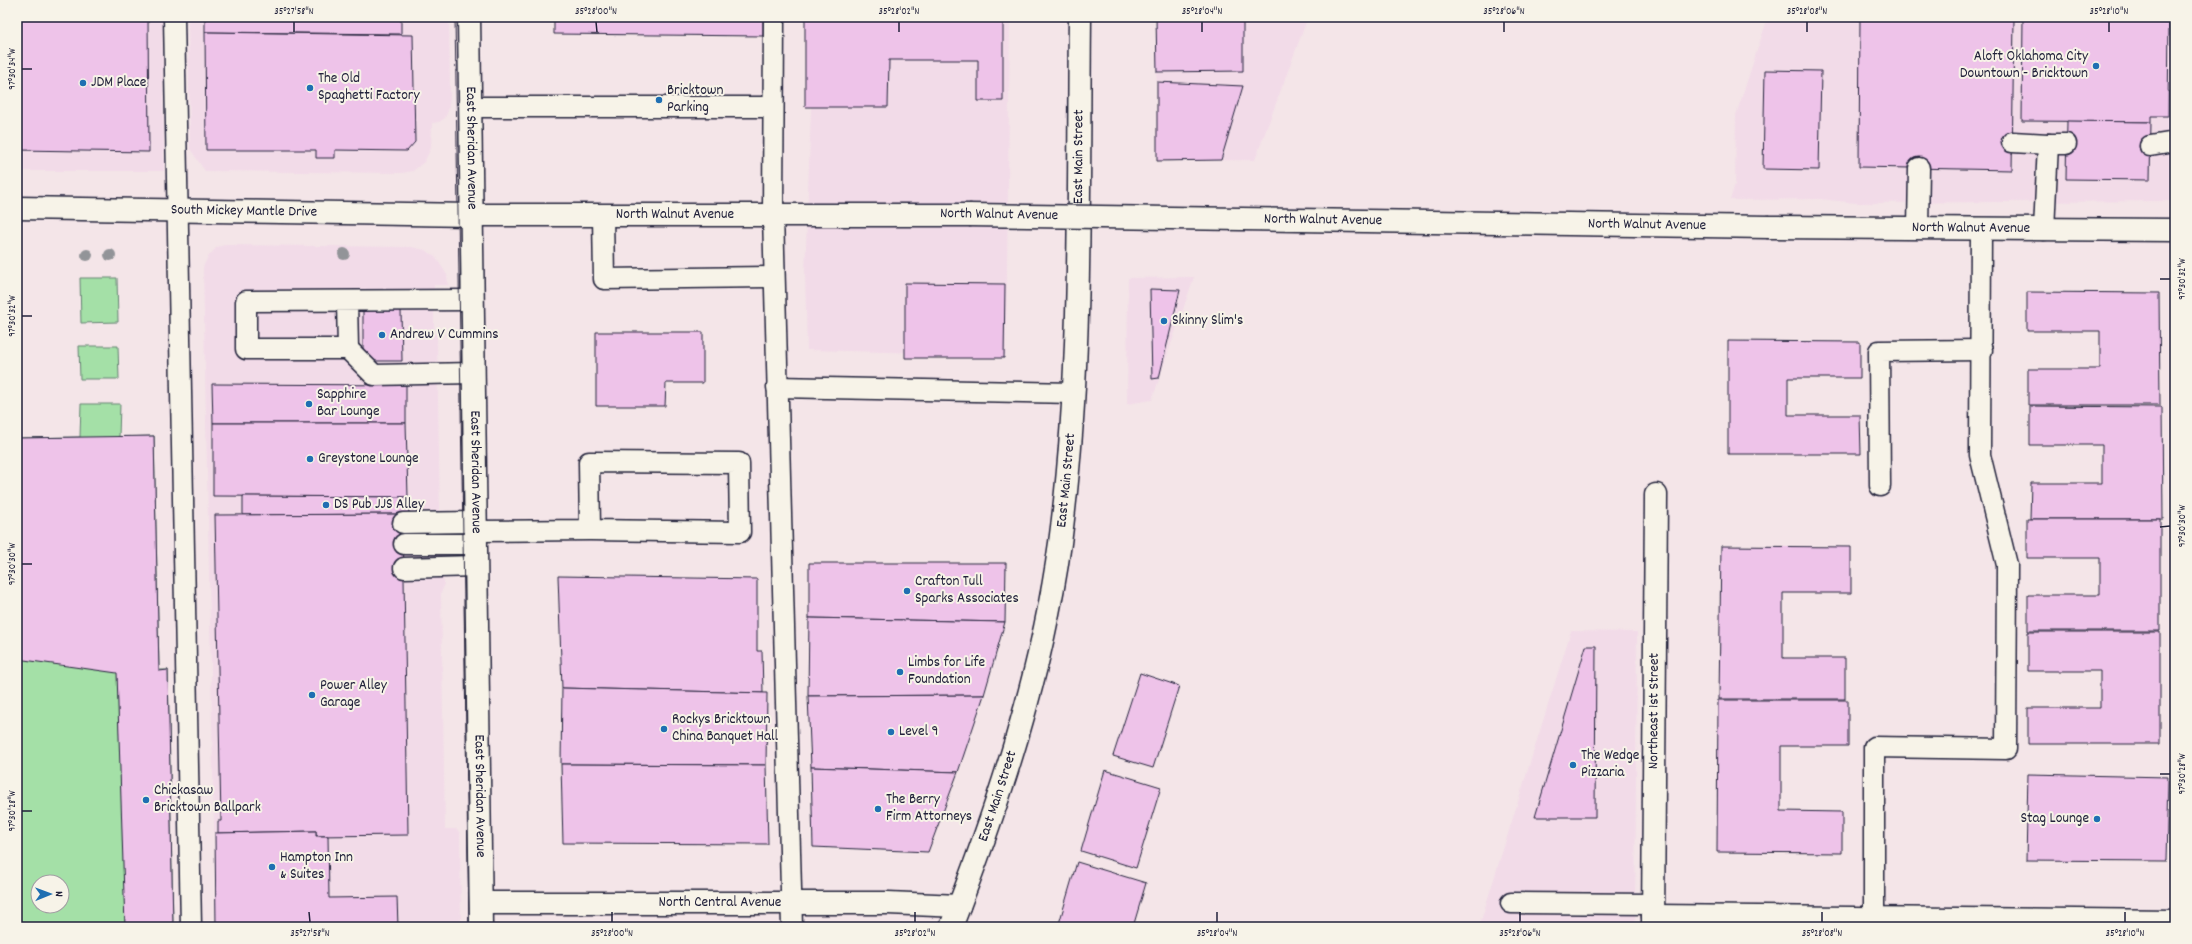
<svg xmlns="http://www.w3.org/2000/svg" width="2192" height="944" font-family="Dekko,sans-serif">
	<rect width="100%" height="100%" fill="#f4e5e8"/>
	<filter id="ink" filterUnits="userSpaceOnUse"><feTurbulence type="fractalNoise" baseFrequency=".025" numOctaves="2"/><feDisplacementMap in="SourceGraphic" scale="8" xChannelSelector="R" yChannelSelector="G"/><feConvolveMatrix kernelMatrix="1 2 1 2 8 2 1 2 1" color-interpolation-filters="sRGB"/></filter>
	<g filter="url(#ink)">
		<!-- built -->
		<g fill="#f2dbe8">
			<polygon points="17,17 162,17 164,171 17,171"/>
			<polygon points="188,17 449,17 450,97 448,111 445,118 439,122 432,123 431,148 424,162 413,171 402,173 205,171 190,149"/>
			<polygon points="811,17 1010,17 1006,355 807,350 805,274 811,110"/>
			<polygon points="1156,17 1308,17 1255,160 1157,161"/>
			<polygon points="1768,17 2175,17 2175,201 1856,203 1820,199 1730,200 1735,184 1736,115"/>
			<polygon points="225,245 412,247 425,250 435,256 447,275 448,285 434,285 434,331 437,337 441,577 444,580 444,586 441,593 445,829 456,829 460,833 461,927 216,927 203,267 208,257 217,247"/>
			<polygon points="1194,277 1152,400 1127,404 1128,278"/>
			<polygon points="1571,631 1637,632 1635,927 1479,927"/>
		</g>
		<!-- green -->
		<g fill="#a4e0a7" stroke="#638171" fill-rule="evenodd">
			<polygon points="80,278 117,278 118,322 81,323"/>
			<polygon points="118,346 119,379 80,379 79,346"/>
			<path d="M81 404H120L119 437 154 436 159 670H168L173 927H17V438L80 437ZM38 882H62V906H38Z"/>
		</g>
		<!-- building -->
		<g fill="#eec3e9" stroke="#22223b">
			<polygon points="17,17 148,17 149,152 17,150"/>
			<polygon points="205,17 401,17 401,34 205,32"/>
			<polygon points="554,17 763,17 763,36 554,34"/>
			<polygon points="805,17 1003,17 1003,101 978,101 978,60 889,60 888,107 805,107"/>
			<polygon points="1156,17 1243,17 1243,71 1157,72"/>
			<polygon points="1860,17 2014,17 2012,170 1859,167"/>
			<polygon points="2023,17 2169,17 2168,116 2151,116 2151,122 2022,121"/>
			<polygon points="205,32 413,35 415,142 407,151 335,150 335,158 316,158 316,150 206,150"/>
			<polygon points="1765,70 1821,71 1819,170 1763,169"/>
			<polygon points="1157,82 1243,86 1221,160 1157,161"/>
			<polygon points="2067,121 2151,122 2150,180 2066,179"/>
			<polygon points="905,283 1005,284 1004,358 905,358"/>
			<polygon points="1150,289 1180,290 1159,378 1152,379"/>
			<polygon points="2027,292 2159,293 2160,405 2028,405 2028,369 2100,369 2100,331 2027,331"/>
			<polygon points="363,310 401,310 402,361 363,361"/>
			<polygon points="596,332 703,332 703,383 666,383 665,406 596,406"/>
			<polygon points="1728,341 1860,342 1860,378 1788,378 1788,415 1860,415 1861,454 1728,454"/>
			<polygon points="212,384 406,385 406,423 213,423"/>
			<polygon points="2030,406 2162,407 2163,519 2030,519 2031,483 2102,483 2102,445 2030,445"/>
			<polygon points="213,423 406,423 408,497 213,496"/>
			<polygon points="154,436 159,671 168,670 173,927 125,927 117,673 17,659 17,438"/>
			<polygon points="243,496 408,497 409,514 243,515"/>
			<polygon points="403,514 408,835 316,836 316,831 218,833 218,821 221,821 215,515"/>
			<polygon points="2027,519 2160,519 2160,631 2028,631 2028,595 2100,595 2100,558 2027,558"/>
			<polygon points="1721,546 1851,547 1851,593 1783,593 1783,658 1845,658 1845,699 1719,699"/>
			<polygon points="809,563 1006,563 1005,622 809,618"/>
			<polygon points="558,576 757,579 757,651 762,651 763,693 562,688"/>
			<polygon points="809,618 1005,622 984,695 808,696"/>
			<polygon points="2028,632 2160,632 2160,744 2028,744 2028,708 2100,708 2100,671 2028,671"/>
			<polygon points="1586,646 1596,646 1595,817 1535,817"/>
			<polygon points="1140,673 1179,686 1153,768 1113,756"/>
			<polygon points="562,688 767,693 766,765 561,764"/>
			<polygon points="984,695 958,772 811,767 808,696"/>
			<polygon points="1718,700 1848,700 1848,746 1781,746 1781,811 1842,812 1842,853 1717,852"/>
			<polygon points="561,764 766,765 768,844 563,843"/>
			<polygon points="811,767 958,772 928,852 813,847"/>
			<polygon points="1105,770 1161,787 1136,868 1081,851"/>
			<polygon points="2028,774 2168,777 2166,861 2026,860"/>
			<polygon points="316,831 316,836 328,836 329,898 397,897 398,927 216,927 215,833"/>
			<polygon points="1077,862 1146,883 1133,927 1058,927"/>
		</g>
		<g fill="none" stroke-linecap="round" stroke-linejoin="round">
			<!-- service casing -->
			<g stroke="#22223b" stroke-width="23">
				<g id="service">
					<polyline points="174,17 191,927"/>
					<polyline points="774,17 773,214 792,927"/>
					<polyline points="470,107 773,107"/>
					<polyline points="2012,142 2048,144"/>
					<polyline points="2150,146 2175,142"/>
					<polyline points="603,215 604,279 774,277"/>
					<polyline points="1918,228 1919,168"/>
					<polyline points="2044,230 2048,144 2066,144"/>
					<polyline points="347,301 348,349 246,349 246,301 472,300"/>
					<polyline points="348,349 374,375 473,373"/>
					<polyline points="777,387 1074,393"/>
					<polyline points="1880,486 1879,351 1982,350"/>
					<polyline points="403,523 475,522"/>
					<polyline points="475,531 590,530 740,532 739,463 589,462 590,530"/>
					<polyline points="404,544 476,544"/>
					<polyline points="404,568 476,566"/>
					<polyline points="1511,903 1653,904"/>
					<polyline points="1874,927 1874,747 2006,749 2007,565 1980,455 1981,229"/>
				</g>
			</g>
			<!-- minor casing -->
			<g stroke="#22223b" stroke-width="25">
				<g id="minor">
					<path id="s1" d="M481 903H888L959 906"/>
					<polyline points="1653,916 2175,921"/>
					<path id="s2" d="M1653 927 1656 495"/>
				</g>
			</g>
			<!-- tertiary casing -->
			<g stroke="#22223b" stroke-width="25">
				<g id="tertiary">
					<path id="s3" d="M469 17 481 927"/>
					<path id="s4" d="M17 208 471 215H969"/>
					<path id="s5" d="M1769 227 2175 230"/>
					<path id="s6" d="M951 927C999 804 1042 674 1060 543 1083 369 1078 192 1080 17"/>
				</g>
			</g>
			<!-- service -->
			<use href="#service" stroke="#f7f3e8" stroke-width="20"/>
			<!-- minor -->
			<use href="#minor" stroke="#f7f3e8" stroke-width="22"/>
			<!-- tertiary -->
			<use href="#tertiary" stroke="#f7f3e8" stroke-width="22"/>
			<!-- tram -->
			<polyline stroke="#22223b" stroke-width="1" points="455,17 469,927"/>
			<!-- tertiary-bridge casing -->
			<g stroke="#22223b" stroke-width="25" stroke-linecap="butt">
				<g id="tertiary-bridge">
					<path id="s7" d="M969 215 1769 227"/>
				</g>
			</g>
			<!-- tertiary-bridge -->
			<use href="#tertiary-bridge" stroke="#f7f3e8" stroke-width="22"/>
		</g>
		<!-- trees -->
		<g fill="#929498">
			<circle cx="344" cy="254" r="6"/>
			<circle cx="87" cy="255" r="6"/>
			<circle cx="110" cy="255" r="6"/>
		</g>
	</g>
	<!-- ticks -->
	<path fill="none" stroke="#22223b" stroke-width="1.5" d="M294 22V32M596 22 597 32M899 22V32M1202 22V32M1504 22V32M1807 22V32M2109 22V32M22 69H32M2160 279H2170M22 316H32M2160 527 2170 526M22 564H32M2160 774H2170M22 811H32M309 912 310 922M612 912V922M915 912V922M1217 912V922M1520 912V922M1822 912V922M2125 912V922"/>
	<!-- markers -->
	<g fill="#1f6fb2" stroke="#f7f3e8" stroke-width="1.5">
		<circle cx="2096" cy="66" r="4"/>
		<circle cx="83" cy="83" r="4"/>
		<circle cx="310" cy="88" r="4"/>
		<circle cx="659" cy="100" r="4"/>
		<circle cx="1164" cy="321" r="4"/>
		<circle cx="382" cy="335" r="4"/>
		<circle cx="309" cy="404" r="4"/>
		<circle cx="310" cy="459" r="4"/>
		<circle cx="326" cy="505" r="4"/>
		<circle cx="907" cy="591" r="4"/>
		<circle cx="900" cy="672" r="4"/>
		<circle cx="312" cy="695" r="4"/>
		<circle cx="664" cy="729" r="4"/>
		<circle cx="891" cy="732" r="4"/>
		<circle cx="1573" cy="765" r="4"/>
		<circle cx="146" cy="800" r="4"/>
		<circle cx="878" cy="809" r="4"/>
		<circle cx="2097" cy="819" r="4"/>
		<circle cx="272" cy="867" r="4"/>
	</g>
	<g text-anchor="middle" dominant-baseline="central" stroke-width="4" stroke-linejoin="round" paint-order="stroke">
		<!-- poi labels -->
		<g font-size="15" fill="#22223b" stroke="#f7f3e8" text-anchor="start">
			<text x="2088" y="57" text-anchor="end">Aloft Oklahoma City<tspan x="2088" dy="17">Downtown - Bricktown</tspan></text>
			<text x="318" y="79">The Old<tspan x="318" dy="17">Spaghetti Factory</tspan></text>
			<text x="91" y="83">JDM Place</text>
			<text x="667" y="91">Bricktown<tspan x="667" dy="17">Parking</tspan></text>
			<text x="1172" y="321">Skinny Slim's</text>
			<text x="390" y="335">Andrew V Cummins</text>
			<text x="317" y="395">Sapphire<tspan x="317" dy="17">Bar Lounge</tspan></text>
			<text x="318" y="459">Greystone Lounge</text>
			<text x="334" y="505">DS Pub JJS Alley</text>
			<text x="915" y="582">Crafton Tull<tspan x="915" dy="17">Sparks Associates</tspan></text>
			<text x="908" y="663">Limbs for Life<tspan x="908" dy="17">Foundation</tspan></text>
			<text x="320" y="686">Power Alley<tspan x="320" dy="17">Garage</tspan></text>
			<text x="672" y="720">Rockys Bricktown<tspan x="672" dy="17">China Banquet Hall</tspan></text>
			<text x="899" y="732">Level 9</text>
			<text x="1581" y="756">The Wedge<tspan x="1581" dy="17">Pizzaria</tspan></text>
			<text x="154" y="791">Chickasaw<tspan x="154" dy="17">Bricktown Ballpark</tspan></text>
			<text x="886" y="800">The Berry<tspan x="886" dy="17">Firm Attorneys</tspan></text>
			<text x="2089" y="819" text-anchor="end">Stag Lounge</text>
			<text x="280" y="858">Hampton Inn<tspan x="280" dy="17">&amp; Suites</tspan></text>
		</g>
		<!-- street labels -->
		<g font-size="15" fill="#22223b" stroke="#f7f3e8">
			<text stroke="none"><textPath href="#s3" startOffset="131">East Sheridan Avenue</textPath></text>
			<text stroke="none"><textPath href="#s6" startOffset="787">East Main Street</textPath></text>
			<text stroke="none"><textPath href="#s4" startOffset="227">South Mickey Mantle Drive</textPath></text>
			<text stroke="none"><textPath href="#s4" startOffset="658">North Walnut Avenue</textPath></text>
			<text transform="translate(999 215) rotate(1)">North Walnut Avenue</text>
			<text stroke="none"><textPath href="#s7" startOffset="354">North Walnut Avenue</textPath></text>
			<text stroke="none"><textPath href="#s7" startOffset="678">North Walnut Avenue</textPath></text>
			<text stroke="none"><textPath href="#s5" startOffset="202">North Walnut Avenue</textPath></text>
			<text stroke="none"><textPath href="#s3" startOffset="455">East Sheridan Avenue</textPath></text>
			<text stroke="none"><textPath href="#s6" startOffset="463">East Main Street</textPath></text>
			<text stroke="none"><textPath href="#s2" startOffset="216">Northeast 1st Street</textPath></text>
			<text stroke="none"><textPath href="#s3" startOffset="779">East Sheridan Avenue</textPath></text>
			<text stroke="none"><textPath href="#s6" startOffset="139">East Main Street</textPath></text>
			<text stroke="none"><textPath href="#s1" startOffset="239">North Central Avenue</textPath></text>
		</g>
	</g>
	<!-- margin -->
	<rect width="2192" height="944" fill="none" stroke="#f7f3e8" stroke-width="44"/>
	<!-- north arrow -->
	<g transform="translate(50 894) rotate(89)"><circle r="19" fill="#f7f3e8" stroke="#a29fa3"/>
	<path d="M0-3L7 15L0 10L-7 15Z" fill="#1f6fb2"/>
	<text y="-6" font-size="11" font-weight="bold" text-anchor="middle" fill="#22223b">N</text>
	</g>
	<rect x="22" y="22" width="2148" height="900" fill="none" stroke="#22223b" stroke-width="1.5"/>
	<g font-size="10" text-anchor="middle" fill="#22223b">
		<text x="294" y="14">35°27'58"N</text>
		<text x="596" y="14">35°28'00"N</text>
		<text x="899" y="14">35°28'02"N</text>
		<text x="1202" y="14">35°28'04"N</text>
		<text x="1504" y="14">35°28'06"N</text>
		<text x="1807" y="14">35°28'08"N</text>
		<text x="2109" y="14">35°28'10"N</text>
		<text transform="translate(11 69) rotate(-90)" y="4">97°30'34"W</text>
		<text transform="translate(2181 279) rotate(-90)" y="4">97°30'32"W</text>
		<text transform="translate(11 316) rotate(-90)" y="4">97°30'32"W</text>
		<text transform="translate(2181 526) rotate(-90)" y="4">97°30'30"W</text>
		<text transform="translate(11 564) rotate(-90)" y="4">97°30'30"W</text>
		<text transform="translate(2181 774) rotate(-90)" y="4">97°30'28"W</text>
		<text transform="translate(11 811) rotate(-90)" y="4">97°30'28"W</text>
		<text x="310" y="936">35°27'58"N</text>
		<text x="612" y="936">35°28'00"N</text>
		<text x="915" y="936">35°28'02"N</text>
		<text x="1217" y="936">35°28'04"N</text>
		<text x="1520" y="936">35°28'06"N</text>
		<text x="1822" y="936">35°28'08"N</text>
		<text x="2125" y="936">35°28'10"N</text>
	</g>
</svg>
